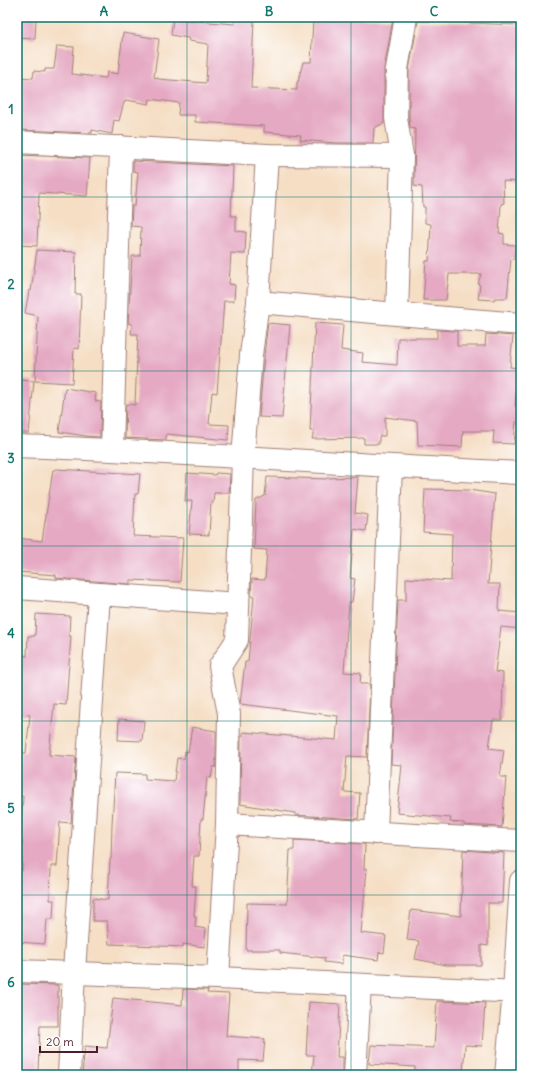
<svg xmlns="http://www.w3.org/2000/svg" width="538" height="1092" font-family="Delius,sans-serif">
	<rect width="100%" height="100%" fill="#fff"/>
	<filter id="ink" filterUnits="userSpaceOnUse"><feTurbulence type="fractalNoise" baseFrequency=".025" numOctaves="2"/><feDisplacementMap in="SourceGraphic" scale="8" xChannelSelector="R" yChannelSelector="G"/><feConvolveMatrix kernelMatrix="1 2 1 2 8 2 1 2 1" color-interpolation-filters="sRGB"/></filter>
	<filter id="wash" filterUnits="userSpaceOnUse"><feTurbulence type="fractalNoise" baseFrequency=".012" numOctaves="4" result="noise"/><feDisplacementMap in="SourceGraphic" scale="16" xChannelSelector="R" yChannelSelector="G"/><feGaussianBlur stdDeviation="0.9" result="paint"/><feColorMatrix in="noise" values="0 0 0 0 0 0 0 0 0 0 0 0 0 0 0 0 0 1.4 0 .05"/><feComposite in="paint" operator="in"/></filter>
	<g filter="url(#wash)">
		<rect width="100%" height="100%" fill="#f5dec4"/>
		<g id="blocks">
			<!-- building -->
			<g fill="#e5a9c3">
				<polygon points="17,17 36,17 35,39 17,38"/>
				<polygon points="313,17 393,19 384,69 384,123 374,128 373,143 336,143 300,140 301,135 264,132 264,126 195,122 195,115 178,115 179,103 150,99 149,104 126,100 126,102 124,102 119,121 114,120 112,134 92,130 92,133 17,130 17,77 33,78 34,71 45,72 45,69 54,69 57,46 74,47 72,74 106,78 107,72 118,74 123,33 159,39 154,77 158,78 158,79 206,83 208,44 189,41 188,38 171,35 173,18 196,21 235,24 235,20 254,20 251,88 297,90 297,82 298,82 303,62 311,62"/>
				<polygon points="418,21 521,25 521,182 503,181 504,203 501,204 499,233 504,234 504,244 515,245 514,259 511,259 507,298 495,298 494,300 478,299 480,285 478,284 481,274 449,274 446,300 423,300 426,261 429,261 431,224 425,223 425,207 423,207 422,187 414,186 415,129 410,128 409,117 409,70"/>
				<polygon points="17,155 90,158 87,196 39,193 37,246 17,245"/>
				<polygon points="133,161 233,166 231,216 236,216 236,231 246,232 245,254 231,253 229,284 235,285 234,301 224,301 217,393 212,392 209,424 229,425 228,440 166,434 166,440 125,438 126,404 135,405 138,334 131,334 132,324 128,323 132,256 140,256 141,227 131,226 132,206 135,206 138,172 133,171"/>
				<polygon points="37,250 76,252 75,294 81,294 79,349 74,348 72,383 35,381 38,316 25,313 29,291 31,291"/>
				<polygon points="268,323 290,325 282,418 259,417 264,356"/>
				<polygon points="315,323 343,325 341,350 363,353 362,362 397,365 398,338 437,338 437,330 457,331 457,346 485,346 486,334 513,336 510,367 518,368 515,406 521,406 521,422 516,422 514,444 493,443 494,431 463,431 462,447 418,445 417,421 385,417 385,436 379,436 379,444 364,444 364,438 312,439 314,431 310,431"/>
				<polygon points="17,380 34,381 29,433 17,433"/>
				<polygon points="65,388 96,393 95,401 101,402 100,437 86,436 59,432"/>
				<polygon points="56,469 140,474 138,494 135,494 133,536 183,538 180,582 130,580 130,584 56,578 56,575 17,572 17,538 42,541 53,470 56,470"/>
				<polygon points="187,473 215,475 216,473 230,474 229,493 214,493 213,503 211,502 209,535 189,534 192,501 185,501"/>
				<polygon points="267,477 326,479 327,478 358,477 355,513 368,515 366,531 354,529 350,578 355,579 352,602 349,602 344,672 361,673 360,684 370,684 367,757 347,756 344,792 360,793 358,819 295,815 295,813 240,804 241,736 243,736 243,732 336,740 338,716 240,704 245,662 248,662 254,596 251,596 252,579 265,580 267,550 254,549 256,500 265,496"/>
				<polygon points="425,489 469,490 495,494 488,584 500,584 499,611 521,613 521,629 501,627 495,672 503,673 502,720 493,720 489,748 504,750 500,777 506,777 502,827 464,825 464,823 450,822 451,818 397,813 402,765 391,764 398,600 406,600 406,578 451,581 452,534 423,532"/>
				<polygon points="36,614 70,616 69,636 71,636 66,705 54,704 49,755 76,757 71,823 60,822 57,866 51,866 50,900 54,900 53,919 47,919 45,944 17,942 17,871 22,871 22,839 20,839 23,796 17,796 21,753 26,753 30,715 17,714 17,655 27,656 28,636 35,636"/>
				<polygon points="119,719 144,721 142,741 118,740"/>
				<polygon points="192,727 216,731 216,767 213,767 211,778 207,777 203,819 201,819 199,856 194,856 192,886 196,886 194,916 196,916 195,927 206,929 204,947 183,944 183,947 109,944 107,921 93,921 93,898 108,900 110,859 111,859 112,825 115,773 145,774 145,779 174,781 177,758 184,759 185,751 188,752"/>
				<polygon points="294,840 365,844 364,869 367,869 361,933 386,936 384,953 379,952 378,960 342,955 342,964 324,962 325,958 280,953 280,950 246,950 247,903 287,904 290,850 294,850"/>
				<polygon points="463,850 504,853 502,903 488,903 488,946 481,945 481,965 446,965 415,959 419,941 407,940 411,910 461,916"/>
				<polygon points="17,984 58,985 58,1026 40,1026 38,1071 17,1072"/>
				<polygon points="183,989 208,990 207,993 229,994 226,1036 265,1039 263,1061 239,1060 239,1075 82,1075 85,1046 107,1048 113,998 182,1005"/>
				<polygon points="437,1001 485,1003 482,1046 465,1045 463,1074 461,1075 439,1075 415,1073 415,1067 369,1064 371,1045 434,1048"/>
				<polygon points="309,1002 340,1004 337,1057 343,1057 343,1075 312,1075 314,1055 306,1055"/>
			</g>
		</g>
	</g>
	<g filter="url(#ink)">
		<use href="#blocks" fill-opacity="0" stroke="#a07e78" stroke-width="1"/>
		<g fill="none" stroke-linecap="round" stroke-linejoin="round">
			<!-- minor casing -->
			<g stroke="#a07e78" stroke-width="24">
				<g id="minor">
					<polyline points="17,142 267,155 402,156"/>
					<polyline points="258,302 397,314 521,324"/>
					<polyline points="397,314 402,156 396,118 397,69 406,17"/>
					<path d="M17 446C185 452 353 465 521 473"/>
					<polyline points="112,449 121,147"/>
					<polyline points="17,588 238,604"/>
					<polyline points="227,824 521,841"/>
					<polyline points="376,833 391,467"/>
					<polyline points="17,971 218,978 521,992"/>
					<polyline points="218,978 227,824 229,714 220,666 237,640 243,457 251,355 258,302 267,155"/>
					<polyline points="69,1075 74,972 99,595"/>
					<polyline points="355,1075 360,985"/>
					<polyline points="506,1075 514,992 521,881"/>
				</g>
			</g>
			<!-- minor -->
			<use href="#minor" stroke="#fff" stroke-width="22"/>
		</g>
	</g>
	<!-- grid -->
	<path fill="none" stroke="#0f766e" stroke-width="1" stroke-opacity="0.55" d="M187 17V1075M351 17V1075M17 197H521M17 371H521M17 546H521M17 721H521M17 895H521"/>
	<!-- margin -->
	<rect width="538" height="1092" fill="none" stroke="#fff" stroke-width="44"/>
	<!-- scale -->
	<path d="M40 1046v6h57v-6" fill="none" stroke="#4a1f2b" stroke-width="2"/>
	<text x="46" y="1046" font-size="12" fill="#4a1f2b" stroke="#ffffff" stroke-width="3" paint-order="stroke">20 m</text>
	<rect x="22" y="22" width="494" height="1048" fill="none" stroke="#0f766e" stroke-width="1.5"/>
	<g font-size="13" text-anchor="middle" font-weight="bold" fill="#0f766e">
		<text x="104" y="16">A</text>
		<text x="269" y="16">B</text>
		<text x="434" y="16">C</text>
		<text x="11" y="114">1</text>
		<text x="11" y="289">2</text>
		<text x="11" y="463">3</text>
		<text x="11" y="638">4</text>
		<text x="11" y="813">5</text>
		<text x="11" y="987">6</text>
	</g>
</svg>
